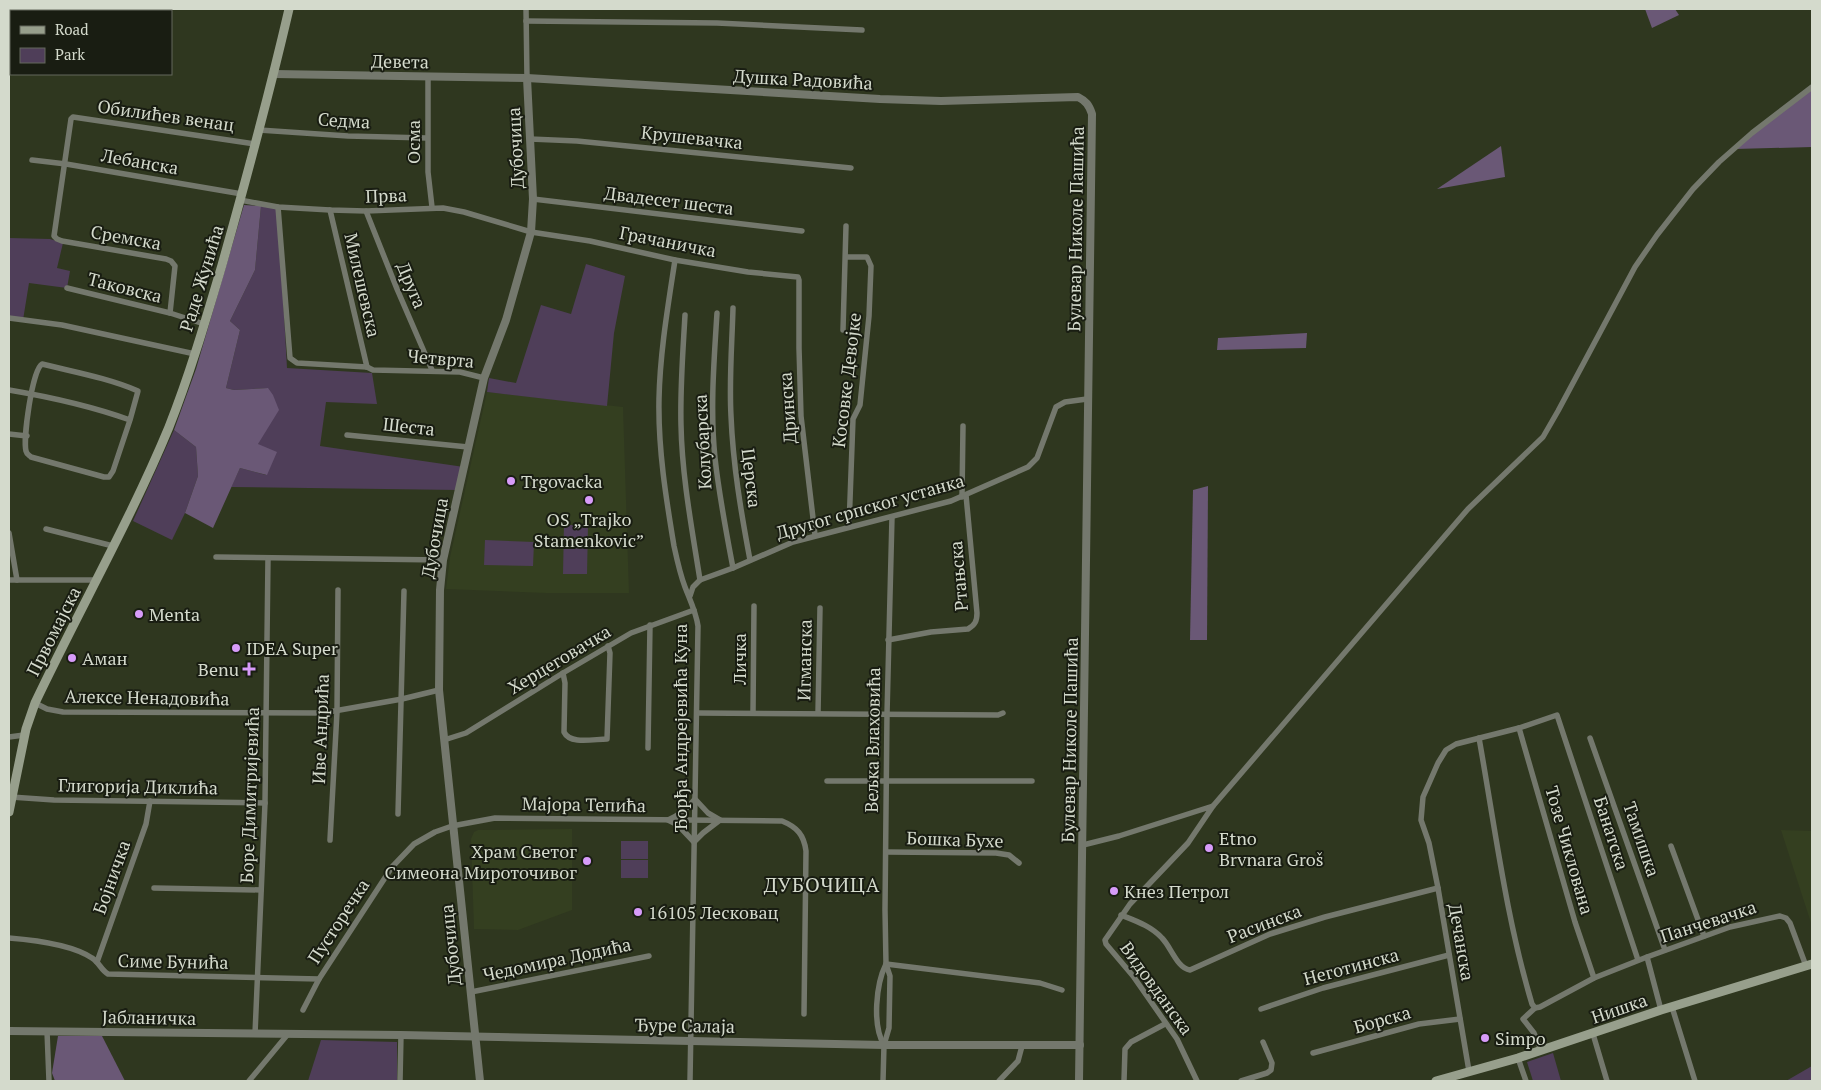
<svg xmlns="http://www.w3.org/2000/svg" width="1821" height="1090" font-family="'PT Serif',serif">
	<rect width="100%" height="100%" fill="#2f371f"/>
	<!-- built -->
	<g fill="#343f20">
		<polygon points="487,392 623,407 629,593 546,593 446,589 450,557"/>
		<polygon points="572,829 572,910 518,930 474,929 471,839 474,832 478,830"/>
		<polygon points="1781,830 1812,831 1812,926"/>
	</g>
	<!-- green -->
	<g fill="#4f3e59">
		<polygon points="261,206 278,207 287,368 372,373 377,404 326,402 320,446 464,467 458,490 231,487 240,468 266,475 258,444 268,388 234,390 226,388 240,330 230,321 255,270"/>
		<polygon points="9,238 50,239 63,243 57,268 70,271 67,288 29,283 23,320 9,318"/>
		<polygon points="586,264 625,276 614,333 607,406 487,392 489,378 516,383 541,305 571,314"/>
		<polygon points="174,430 196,447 198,476 185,513 172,540 133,521"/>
		<polygon points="564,525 588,525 587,574 563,574"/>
		<polygon points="485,540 534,542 533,566 484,565"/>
		<rect x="621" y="841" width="27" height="18"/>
		<rect x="621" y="860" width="27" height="18"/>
		<polygon points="321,1040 397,1042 397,1081 308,1081"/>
		<polygon points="1553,1053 1561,1081 1533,1081 1527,1062"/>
		<polygon points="1812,1066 1812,1081 1786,1081"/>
	</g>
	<!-- forest -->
	<g fill="#6a5876">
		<polygon points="1645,9 1675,9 1679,15 1652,28"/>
		<polygon points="1812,87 1812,147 1735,149"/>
		<polygon points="1501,146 1505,177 1437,189"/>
		<polygon points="244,205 261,206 255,270 230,321 240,330 226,388 234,390 268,388 273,395 279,410 258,444 277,452 267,475 240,468 213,528 185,513 198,476 196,447 174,430 196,369"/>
		<polygon points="1307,333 1306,348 1217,350 1218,338"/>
		<polygon points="1208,486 1207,640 1190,640 1193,490"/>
		<polygon points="58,1036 102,1036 125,1081 55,1081 52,1073"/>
	</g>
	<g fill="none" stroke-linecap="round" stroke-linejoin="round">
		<!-- minor -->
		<g stroke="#74786d" stroke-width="5.5">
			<polyline points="526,9 527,78"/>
			<polyline points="526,21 717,23 862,30"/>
			<polyline points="428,76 428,172 432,207"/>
			<polyline points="259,130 348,136 427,138"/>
			<polyline points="530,139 577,141 851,168"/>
			<polyline points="32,160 66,164 242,194"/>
			<polyline points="533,199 802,231"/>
			<polyline points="240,200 278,207 330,210 366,211 443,208 464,212 531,232 590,241 675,260 748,272 798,277 799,280 799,348 801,416 815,535"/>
			<polyline points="278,207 290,358 297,363 367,367 373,370 460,372 484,378"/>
			<polyline points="330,210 367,367"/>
			<polyline points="366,211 397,289 432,370"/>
			<polyline points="846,257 867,257 871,266 869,316 860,405 853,419 849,527"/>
			<path d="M675 260C668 306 660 352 659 399 658 449 666 498 674 546 677 560 680 574 685 587 690 600 696 612 698 626L690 1081"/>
			<polyline points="67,288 170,313 204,324"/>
			<path d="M733 308C732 344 729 380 731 416 733 465 741 512 750 560"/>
			<polyline points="170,313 175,266 171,261 166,259 62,241 57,239 54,236 71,119 73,117 255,144"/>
			<path d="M717 313C714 361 710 410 715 458 719 495 726 531 733 568"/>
			<path d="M685 315C683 351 680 388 681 425 682 477 692 529 700 580"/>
			<polyline points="9,318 62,325 195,354"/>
			<polyline points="843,330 846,226"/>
			<path d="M9 390C50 397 91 406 130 420L113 471 109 477H104L31 457C29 455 27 455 26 451 23 439 32 370 42 364 74 372 108 378 138 391L130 420"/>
			<polyline points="9,434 27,436"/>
			<polyline points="347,435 468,447"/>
			<polyline points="962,497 963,426"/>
			<polyline points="46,529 113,546"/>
			<polyline points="9,533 17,580"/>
			<polyline points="216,557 443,560"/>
			<polyline points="9,580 96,580"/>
			<polyline points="690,596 693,587 700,580 733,568 793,542 951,501 1028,467 1037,458 1056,407 1065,402 1087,399"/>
			<path d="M888 640 931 632 968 629C975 625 977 621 977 613L966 495"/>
			<path d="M563 673 565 683 564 732C570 745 594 739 607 739L610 653 608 646"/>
			<polyline points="35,703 47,709 63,712 323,713 402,699 439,690"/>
			<polyline points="753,712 754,606"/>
			<polyline points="698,713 998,715 1003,713"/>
			<polyline points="818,713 820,608"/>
			<polyline points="1519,728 1575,922 1594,978"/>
			<polyline points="9,737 24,735"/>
			<path d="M1479 738C1495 827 1506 918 1532 1004L1535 1008 1540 1007 1594 978 1647 957 1661 1010"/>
			<polyline points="1590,738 1665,950"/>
			<polyline points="444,740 466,733 563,673 631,633 694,610"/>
			<polyline points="648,748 650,625"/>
			<polyline points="827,781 1032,781"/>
			<polyline points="11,797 54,800 265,803"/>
			<path d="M695 799 708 813 720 820 703 833 694 842 678 825 668 820C680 815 687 809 695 799Z"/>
			<polyline points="1213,806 1468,509 1543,437 1558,411 1635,267 1657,235 1693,189 1719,162 1752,133 1812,87"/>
			<polyline points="398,814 404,591"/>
			<polyline points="330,840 337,712 338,590"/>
			<polyline points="1083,845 1119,836 1213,806 1188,843 1130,904 1105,940 1106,944 1133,976 1177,1039 1197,1081"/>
			<polyline points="1671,846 1704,936"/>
			<polyline points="886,852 996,853 1009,855 1019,863"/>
			<polyline points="154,888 261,890"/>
			<path d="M1121 915C1136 921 1151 926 1162 938 1171 947 1177 968 1190 970L1270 934 1325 917 1438 888"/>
			<path d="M9 938C34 940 71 944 92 958 99 962 101 970 108 974L319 979 392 867 414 844 435 832 452 826 495 818 782 821C797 827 804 835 806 851L804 1014"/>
			<polyline points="1647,957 1730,927 1780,916 1786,918 1790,923 1806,966"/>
			<polyline points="97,962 146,824 150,801"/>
			<polyline points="886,964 1040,983 1062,990"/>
			<polyline points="471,992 649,956"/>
			<polyline points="1672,1007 1695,1081"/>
			<polyline points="1535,1008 1523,1019 1534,1033 1541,1050"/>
			<polyline points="1261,1009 1323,988 1449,955"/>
			<polyline points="303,1010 319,979"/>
			<polyline points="47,1031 49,1081"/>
			<polyline points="255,1034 265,803 268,558"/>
			<polyline points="1593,1034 1607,1081"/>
			<path d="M884 1045C872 1025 876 984 886 964"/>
			<polyline points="1313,1053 1419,1024 1460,1019"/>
			<polyline points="1518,1058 1526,1081"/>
			<polyline points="1469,1071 1438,888 1429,843 1421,820 1423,797 1438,763 1446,750 1456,744 1519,728 1557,715 1638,960"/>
			<polyline points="249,1081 288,1034"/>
			<polyline points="400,1081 401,1035"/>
			<polyline points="883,1081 884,1045 889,1028 890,976 886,964 885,910 887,714 892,517"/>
			<polyline points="999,1081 1018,1061 1022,1046"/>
			<polyline points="1124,1081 1125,1049 1131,1042 1165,1024"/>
			<polyline points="1241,1081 1267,1073 1271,1070 1272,1063 1263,1042"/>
		</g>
		<!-- tertiary -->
		<g stroke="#74786d" stroke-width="8">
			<path d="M274 74 527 78 880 99 941 101 1078 97C1086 101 1089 105 1092 114L1079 1081"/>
			<polyline points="9,1031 401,1035 884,1045 1080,1045"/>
			<polyline points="480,1081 439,690 440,590 443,560 484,378 506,320 531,232 533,199 527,78"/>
		</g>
		<!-- secondary -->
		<g stroke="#979f8c" stroke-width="9">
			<path d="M9 812 26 729 35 703C79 610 130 521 169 427 190 374 206 319 222 265 246 180 269 95 289 9"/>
			<polyline points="1436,1081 1518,1058 1661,1010 1812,964"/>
		</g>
	</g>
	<!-- markers -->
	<g fill="#d79bf9" stroke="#191d12" stroke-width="2">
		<circle cx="511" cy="481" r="5"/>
		<circle cx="589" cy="500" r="5"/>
		<circle cx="139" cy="614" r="5"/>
		<circle cx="236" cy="648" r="5"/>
		<circle cx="72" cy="658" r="5"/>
		<path d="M246.5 661.5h5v5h5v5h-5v5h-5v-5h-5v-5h5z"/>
		<circle cx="1209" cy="848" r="5"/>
		<circle cx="587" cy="861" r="5"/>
		<circle cx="1114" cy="891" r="5"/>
		<circle cx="638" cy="912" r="5"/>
		<circle cx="1485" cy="1038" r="5"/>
	</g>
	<g text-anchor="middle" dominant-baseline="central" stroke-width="4" stroke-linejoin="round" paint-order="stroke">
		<!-- street labels -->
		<g font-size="18" fill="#d4dacc" stroke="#191d12">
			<text transform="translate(400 61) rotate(1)">Девета</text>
			<text transform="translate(803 79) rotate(3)">Душка Радовића</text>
			<text transform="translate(166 115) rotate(8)">Обилићев венац</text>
			<text transform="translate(344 120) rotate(3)">Седма</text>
			<text transform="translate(692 137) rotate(6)">Крушевачка</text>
			<text transform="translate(413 142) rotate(-90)">Осма</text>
			<text transform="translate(515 148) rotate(-93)">Дубочица</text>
			<text transform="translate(140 161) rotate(10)">Лебанска</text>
			<text transform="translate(386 195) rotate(-2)">Прва</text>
			<text transform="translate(669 200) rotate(7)">Двадесет шеста</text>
			<text transform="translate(1075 229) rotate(-89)">Булевар Николе Пашића</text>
			<text transform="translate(126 237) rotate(10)">Сремска</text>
			<text transform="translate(668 241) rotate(11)">Грачаничка</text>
			<text transform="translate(201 278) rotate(-73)">Раде Жунића</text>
			<text transform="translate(363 285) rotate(77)">Милешевска</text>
			<text transform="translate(412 285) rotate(67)">Друга</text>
			<text transform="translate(125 287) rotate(14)">Таковска</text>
			<text transform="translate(441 358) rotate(5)">Четврта</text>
			<text transform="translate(846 380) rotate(-83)">Косовке Девојке</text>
			<text transform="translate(787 408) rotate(-94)">Дринска</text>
			<text transform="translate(409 426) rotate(6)">Шеста</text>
			<text transform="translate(702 442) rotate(-93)">Колубарска</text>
			<text transform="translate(752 478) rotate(83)">Церска</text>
			<text transform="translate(870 506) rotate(-16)">Другог српског устанка</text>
			<text transform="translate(434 538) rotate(-80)">Дубочица</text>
			<text transform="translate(958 576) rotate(-95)">Ртањска</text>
			<text transform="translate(53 631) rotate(-63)">Првомајска</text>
			<text transform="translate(559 659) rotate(-31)">Херцеговачка</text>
			<text transform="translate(739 659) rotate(-90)">Личка</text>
			<text transform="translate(804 660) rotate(-89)">Игманска</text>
			<text transform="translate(147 697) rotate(1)">Алексе Ненадовића</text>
			<text transform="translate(680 728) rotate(-90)">Ђорђа Андрејевића Куна</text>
			<text transform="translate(320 729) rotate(-88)">Иве Андрића</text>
			<text transform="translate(872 740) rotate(-89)">Вељка Влаховића</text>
			<text transform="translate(1069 740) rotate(-89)">Булевар Николе Пашића</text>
			<text transform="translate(138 786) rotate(1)">Глигорија Диклића</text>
			<text transform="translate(249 795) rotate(-88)">Боре Димитријевића</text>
			<text transform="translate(584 804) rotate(1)">Мајора Тепића</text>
			<text transform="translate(1612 833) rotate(72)">Банатска</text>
			<text transform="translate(955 839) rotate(2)">Бошка Бухе</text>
			<text transform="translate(1642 839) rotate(71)">Тамишка</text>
			<text transform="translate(1570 850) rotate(74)">Тозе Чиклована</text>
			<text transform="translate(111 877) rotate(-70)">Бојничка</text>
			<text transform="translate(338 921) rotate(-57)">Пусторечка</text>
			<text transform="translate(1708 921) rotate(-18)">Панчевачка</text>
			<text transform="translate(1264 923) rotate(-21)">Расинска</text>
			<text transform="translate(1462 942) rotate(80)">Дечанска</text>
			<text transform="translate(450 945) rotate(-96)">Дубочица</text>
			<text transform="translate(557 959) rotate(-12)">Чедомира Додића</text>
			<text transform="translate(173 961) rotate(1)">Симе Бунића</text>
			<text transform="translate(1351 966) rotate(-15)">Неготинска</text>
			<text transform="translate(1157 988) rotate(54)">Видовданска</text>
			<text transform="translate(1619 1008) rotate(-19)">Нишка</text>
			<text transform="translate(149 1017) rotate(1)">Јабланичка</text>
			<text transform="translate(1382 1019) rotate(-16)">Борска</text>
			<text transform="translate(685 1025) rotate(1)">Ђуре Салаја</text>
		</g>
		<!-- poi labels -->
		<g font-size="18" fill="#d4dacc" stroke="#191d12" text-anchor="start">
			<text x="521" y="481">Trgovacka</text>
			<text x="589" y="519" text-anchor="middle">OS „Trajko<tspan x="589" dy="21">Stamenkovic”</tspan></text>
			<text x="149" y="614">Menta</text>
			<text x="246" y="648">IDEA Super</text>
			<text x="82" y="658">Аман</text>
			<text x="239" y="669" text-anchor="end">Benu</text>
			<text x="1219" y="838">Etno<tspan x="1219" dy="21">Brvnara Groš</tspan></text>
			<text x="577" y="851" text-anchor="end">Храм Светог<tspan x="577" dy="21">Симеона Мироточивог</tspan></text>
			<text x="1124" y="891">Кнез Петрол</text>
			<text x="648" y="912">16105 Лесковац</text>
			<text x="1495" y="1038">Simpo</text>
		</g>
		<!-- quarter labels -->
		<g font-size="20" letter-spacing="1" fill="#d4dacc" stroke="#191d12">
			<text x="822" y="884">ДУБОЧИЦА</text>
		</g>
	</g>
	<!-- border -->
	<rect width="1821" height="1090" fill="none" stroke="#d4dacc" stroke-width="20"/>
	<!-- legend -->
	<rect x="10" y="10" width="162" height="65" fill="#191d12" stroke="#64695c"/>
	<rect x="20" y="26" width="25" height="8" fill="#979f8c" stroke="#64695c"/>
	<text x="55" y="35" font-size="15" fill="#d4dacc">Road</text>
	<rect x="20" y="48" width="25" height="15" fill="#4f3e59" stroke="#64695c"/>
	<text x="55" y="60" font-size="15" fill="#d4dacc">Park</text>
</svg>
